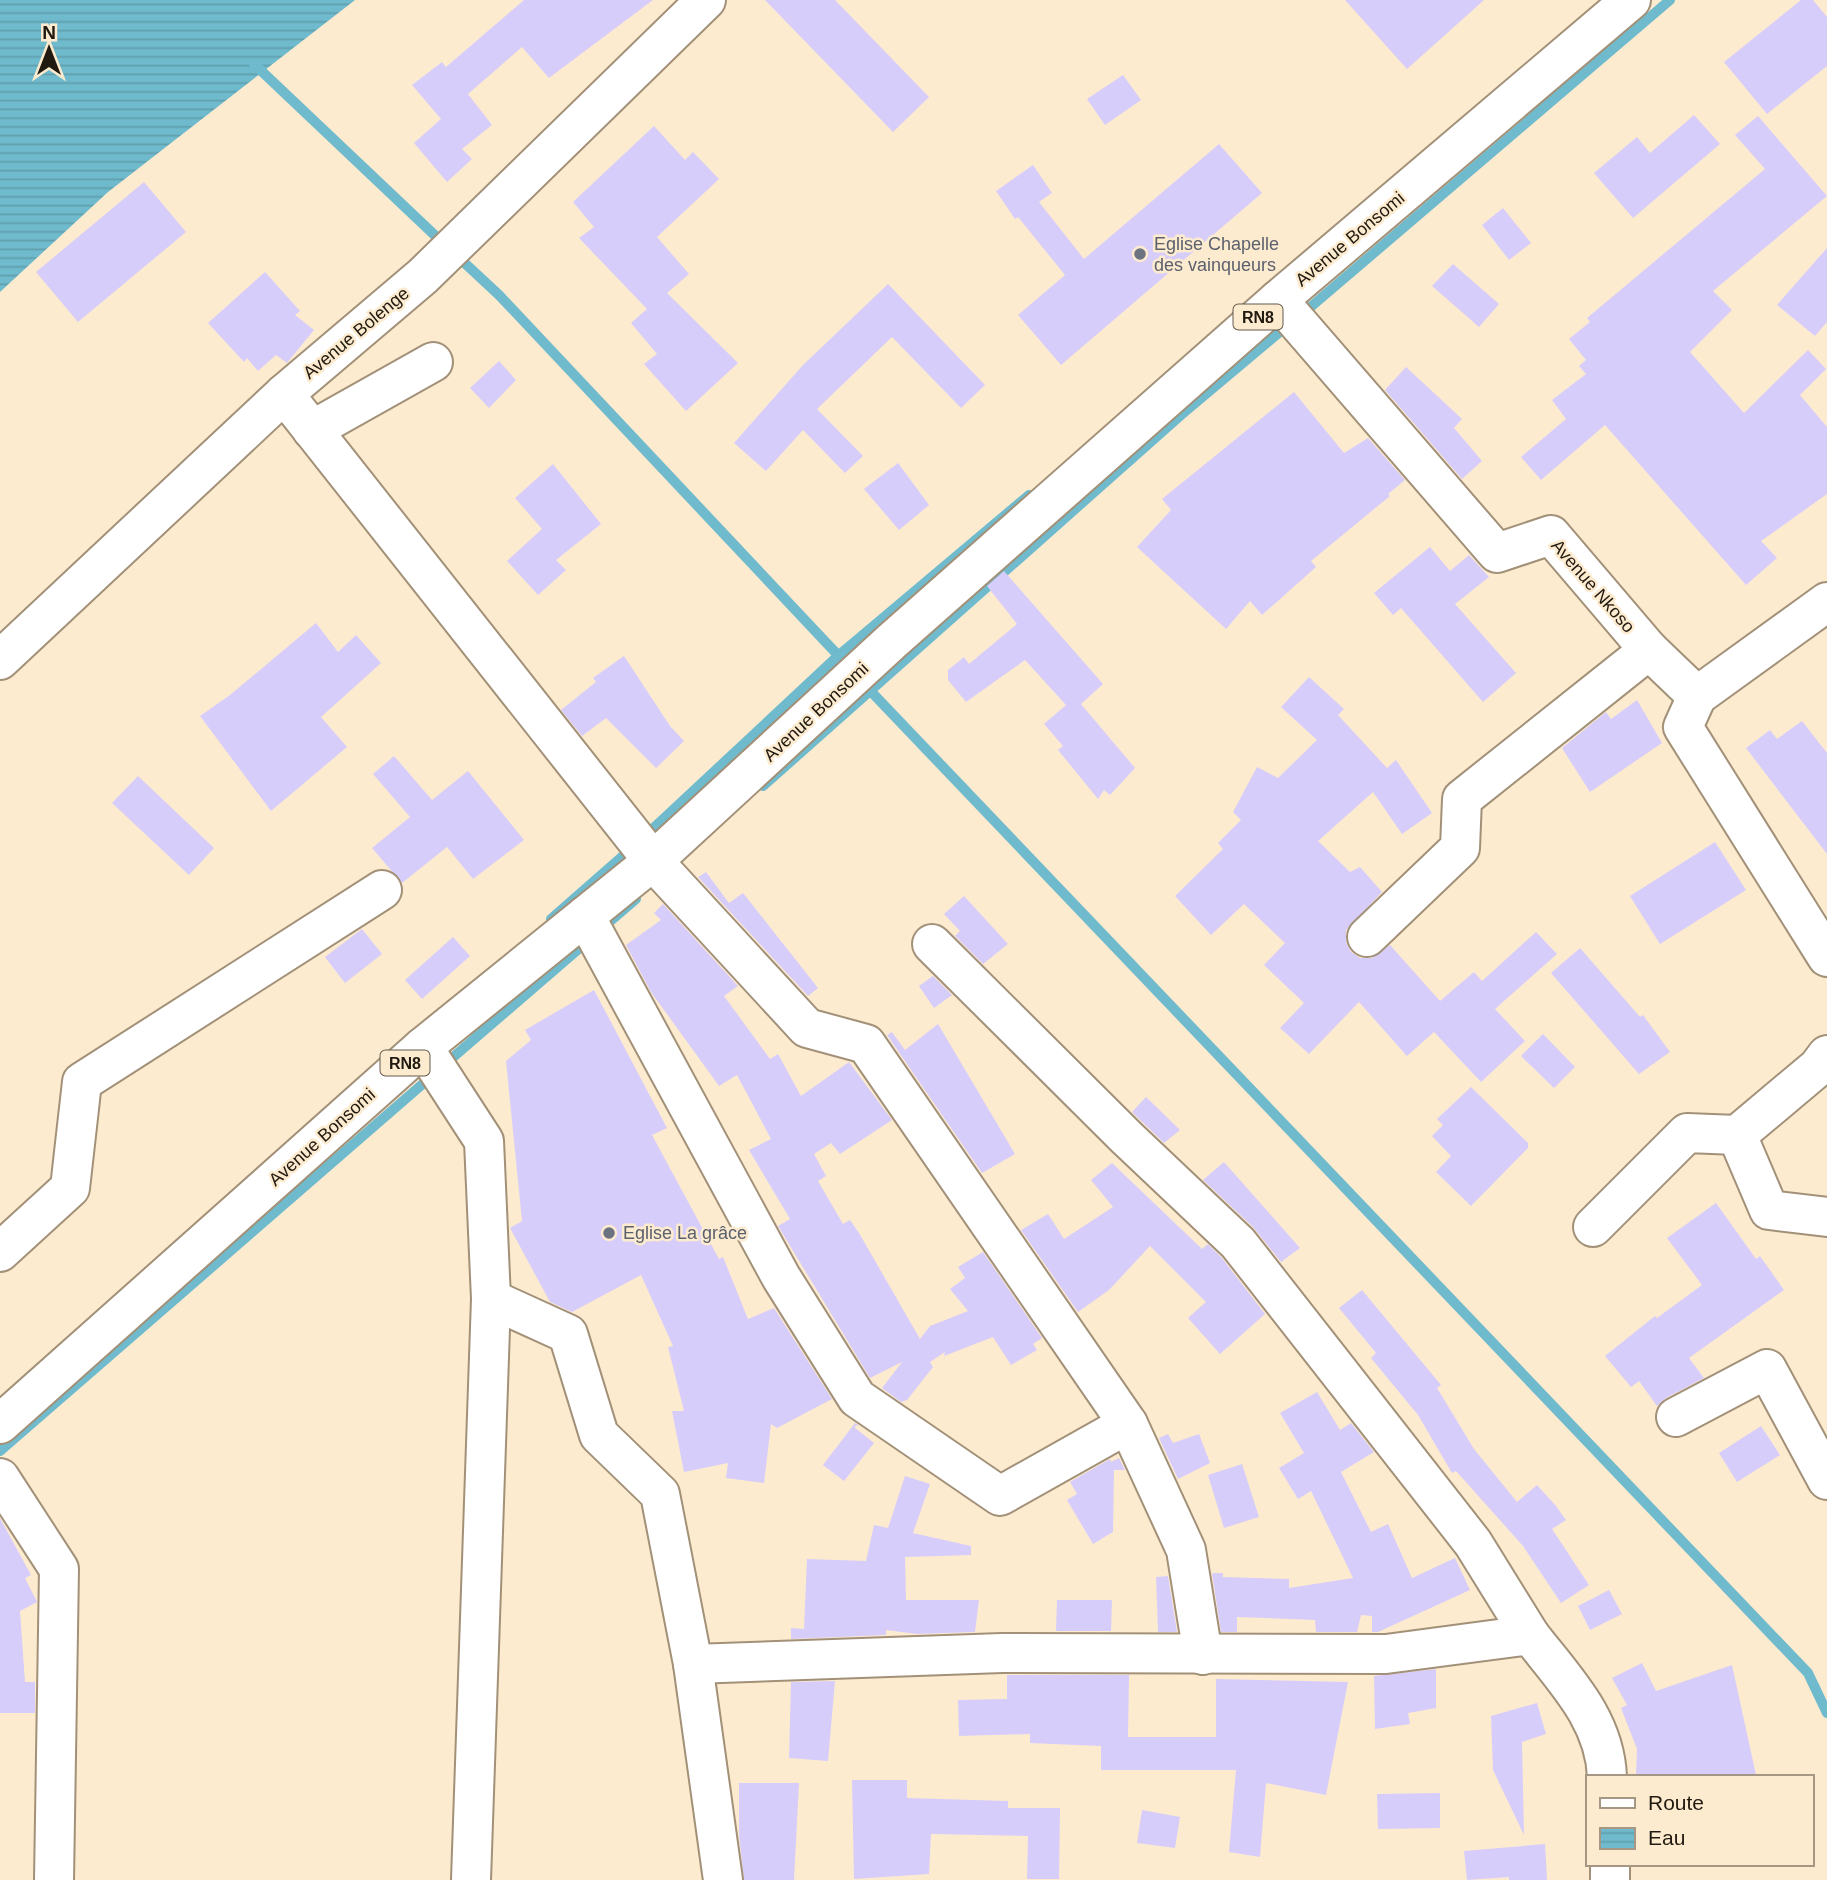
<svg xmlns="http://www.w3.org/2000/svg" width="1827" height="1880" font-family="Helvetica,sans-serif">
	<defs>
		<pattern id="water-rules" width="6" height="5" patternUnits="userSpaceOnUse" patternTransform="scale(1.75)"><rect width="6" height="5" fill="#6fbacc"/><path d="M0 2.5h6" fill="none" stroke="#609fae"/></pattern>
	</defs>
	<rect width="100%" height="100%" fill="#fdebd0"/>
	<!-- water -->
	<polygon fill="url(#water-rules)" points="0,0 355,0 108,192 0,292"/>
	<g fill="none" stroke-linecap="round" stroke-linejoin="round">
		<!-- stream -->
		<g stroke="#6fbacc" stroke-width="10">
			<polyline points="254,64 444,244"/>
			<polyline points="455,254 499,295 851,669"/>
			<polyline points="1300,316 1670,0"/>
			<polyline points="860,680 1808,1673 1827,1713"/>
			<polyline points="763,786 1181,415 1288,325"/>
			<polyline points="643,838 839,655 1029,495"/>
			<polyline points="551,919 632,848"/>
			<polyline points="600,930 636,899"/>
			<polyline points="444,1065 589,940"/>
			<polyline points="0,1451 433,1075"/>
		</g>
	</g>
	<!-- building -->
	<g fill="#d7cdfb">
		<polygon points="524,0 653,0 549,78 522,47 468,94 492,125 462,149 472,159 447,182 414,143 441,119 412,85 442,62 446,67"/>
		<polygon points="765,0 835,0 929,97 893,132"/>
		<polygon points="1345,0 1484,0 1407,69"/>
		<polygon points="1801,0 1813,0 1827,17 1827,66 1767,114 1724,62"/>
		<polygon points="1123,75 1141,100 1105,125 1087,99"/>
		<polygon points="1694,115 1720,144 1633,218 1594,173 1637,137 1650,153"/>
		<polygon points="1758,116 1827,196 1713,291 1732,310 1690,352 1744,413 1808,350 1826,369 1800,395 1827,427 1827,494 1761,541 1777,558 1746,585 1605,425 1541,480 1521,457 1566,419 1552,400 1586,374 1579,366 1586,360 1569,339 1590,322 1587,318 1765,169 1735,135"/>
		<polygon points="654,126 685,160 693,152 719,179 657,237 689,274 667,293 738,363 686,411 644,364 657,354 631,323 647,309 579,238 594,227 573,202"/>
		<polygon points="1219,144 1262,193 1061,365 1018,315 1065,275 1018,217 1015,219 996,191 1033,165 1052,193 1039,202 1084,259"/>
		<polygon points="144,182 186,232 78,322 36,272"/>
		<polygon points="1503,208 1531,243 1509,260 1482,225"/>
		<polygon points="1827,248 1827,322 1815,336 1777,305"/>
		<polygon points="1453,264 1499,304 1479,327 1432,286"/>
		<polygon points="265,272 300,311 295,315 314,330 287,363 276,355 258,371 247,358 244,362 208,323"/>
		<polygon points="888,284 985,385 961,408 892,337 817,409 863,456 845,473 803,430 766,471 734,443 803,365"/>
		<polygon points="499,361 516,380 489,408 470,388"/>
		<polygon points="1406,367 1462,419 1454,428 1482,461 1462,479 1385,390"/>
		<polygon points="1294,392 1344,453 1368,438 1405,480 1388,494 1390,496 1311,561 1316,567 1262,615 1250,601 1226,629 1137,547 1171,510 1162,499"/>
		<polygon points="898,463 929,505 899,530 864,489"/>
		<polygon points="553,464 601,524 556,560 566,570 538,595 507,561 542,529 515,498"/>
		<polygon points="1430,547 1450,571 1469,555 1489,577 1455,604 1516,673 1483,702 1401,608 1393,615 1374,593"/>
		<polygon points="1004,571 1103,684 1081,704 1135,768 1110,795 1104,790 1098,799 1058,750 1063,746 1044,724 1066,705 1025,660 966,702 948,680 948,670 964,657 969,664 1017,624 987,586"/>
		<polygon points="316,623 338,652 356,635 381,663 321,717 347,747 271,811 200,716 230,695"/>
		<polygon points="624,656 670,726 684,741 656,768 606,718 582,736 561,710 596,682 593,678"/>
		<polygon points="1309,677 1344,709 1338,715 1387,768 1396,760 1432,813 1402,834 1373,792 1318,841 1350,872 1360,867 1382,892 1346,930 1346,942 1351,952 1360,958 1372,958 1390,945 1440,1001 1474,972 1482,981 1536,932 1557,954 1495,1009 1525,1041 1481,1082 1434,1032 1407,1056 1359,1002 1309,1054 1280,1028 1304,1003 1264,965 1285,943 1244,904 1211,935 1175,896 1223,849 1218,843 1241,820 1233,812 1257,767 1278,778 1317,740 1281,707"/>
		<polygon points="1637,700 1662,743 1590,792 1562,748 1606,712 1611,719"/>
		<polygon points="1802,721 1827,753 1827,854 1746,748 1770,730 1777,739"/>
		<polygon points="394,756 432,800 468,771 524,840 473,879 447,847 402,883 372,848 410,817 373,774"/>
		<polygon points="138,776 214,848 189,875 112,803"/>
		<polygon points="1715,842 1746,890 1660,944 1630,896"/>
		<polygon points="706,872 729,903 743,893 818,988 808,996 698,877"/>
		<polygon points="964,896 1008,944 983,964 955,936 960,931 944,914"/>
		<polygon points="663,904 738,986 724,996 770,1059 778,1054 801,1096 849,1062 892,1120 840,1154 831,1143 814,1154 826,1176 818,1181 843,1224 850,1220 859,1233 920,1339 930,1326 968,1311 950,1289 965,1278 958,1267 983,1252 1042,1338 1033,1344 1037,1350 1011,1365 993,1337 944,1356 945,1352 930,1362 933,1367 907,1400 901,1402 882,1388 902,1362 870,1378 778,1226 790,1219 749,1150 771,1139 737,1075 719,1086 651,992 626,945 661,920 654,913"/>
		<polygon points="362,929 382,954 345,983 325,957"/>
		<polygon points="453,937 470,956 422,999 405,980"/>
		<polygon points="1580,948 1640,1017 1643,1015 1670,1052 1639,1074 1551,973"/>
		<polygon points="933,976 952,995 934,1008 919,986"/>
		<polygon points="594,990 667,1128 652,1135 719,1259 723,1257 748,1319 774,1308 832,1399 777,1428 771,1424 764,1483 726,1478 728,1463 684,1472 672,1411 684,1411 668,1347 673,1346 641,1275 572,1312 550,1302 510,1228 522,1221 506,1061 531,1040 525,1030"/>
		<polygon points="938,1024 1015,1154 982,1173 887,1035 892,1032 905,1050"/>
		<polygon points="1543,1034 1575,1067 1554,1088 1521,1056"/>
		<polygon points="1471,1087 1528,1143 1528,1148 1471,1206 1436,1172 1451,1156 1432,1136 1443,1125 1437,1119"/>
		<polygon points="1146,1097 1180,1130 1164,1143 1132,1112"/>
		<polygon points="1224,1162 1300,1248 1281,1262 1253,1227 1203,1180"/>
		<polygon points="1112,1163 1202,1249 1208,1244 1222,1258 1265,1314 1220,1354 1188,1318 1206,1302 1150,1246 1109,1290 1078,1312 1021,1230 1048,1214 1064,1239 1113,1207 1091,1180"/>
		<polygon points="1716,1203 1756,1259 1760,1256 1784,1290 1689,1358 1704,1378 1666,1398 1657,1406 1639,1381 1631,1387 1605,1356 1655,1316 1657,1318 1702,1285 1667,1238"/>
		<polygon points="1362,1290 1441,1385 1437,1388 1474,1449 1517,1502 1537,1485 1556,1506 1566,1520 1552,1529 1589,1585 1561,1603 1523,1546 1456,1471 1452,1473 1418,1415 1371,1358 1376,1353 1339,1308"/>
		<polygon points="1317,1392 1340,1430 1351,1423 1374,1452 1341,1472 1371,1532 1388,1524 1412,1578 1455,1558 1470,1590 1378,1632 1372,1632 1372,1616 1361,1615 1357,1632 1316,1632 1315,1620 1237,1617 1237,1632 1221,1632 1212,1573 1223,1573 1223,1577 1289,1579 1289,1588 1353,1578 1311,1491 1298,1499 1279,1468 1304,1453 1280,1413"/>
		<polygon points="855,1423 858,1425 854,1427 874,1443 844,1481 823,1465"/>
		<polygon points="1761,1426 1780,1455 1737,1482 1719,1453"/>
		<polygon points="1168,1434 1173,1443 1199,1434 1210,1463 1178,1479 1159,1438"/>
		<polygon points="1119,1458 1125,1470 1114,1470 1113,1532 1093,1544 1067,1500 1077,1494 1070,1482 1110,1459 1111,1462"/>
		<polygon points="1242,1464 1259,1517 1224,1528 1208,1475"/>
		<polygon points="905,1476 930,1484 913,1533 971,1546 971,1555 905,1557 906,1600 979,1600 975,1632 917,1634 886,1630 886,1635 791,1639 791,1628 804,1629 807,1559 866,1561 874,1525 888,1528"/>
		<polygon points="0,1518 31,1575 25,1578 37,1602 20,1611 25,1682 35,1682 35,1713 0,1713"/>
		<polygon points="1168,1576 1177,1632 1158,1632 1156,1577"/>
		<polygon points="1609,1590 1622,1614 1590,1630 1578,1606"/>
		<polygon points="1057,1600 1112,1600 1111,1631 1056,1631"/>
		<polygon points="1642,1663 1656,1691 1732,1665 1756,1775 1636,1774 1637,1749 1621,1708 1627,1705 1612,1678"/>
		<polygon points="1436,1669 1436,1708 1408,1713 1410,1724 1375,1729 1374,1676"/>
		<polygon points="1007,1675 1129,1675 1128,1737 1216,1737 1216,1679 1348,1682 1326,1795 1266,1783 1260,1857 1229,1852 1236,1770 1101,1770 1101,1746 1030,1743 1030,1734 959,1736 958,1700 1007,1699"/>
		<polygon points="835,1681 828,1761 789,1758 791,1682"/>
		<polygon points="1537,1703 1546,1734 1522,1742 1524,1835 1493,1770 1491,1716"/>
		<polygon points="852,1780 907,1780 907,1798 1008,1801 1008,1808 1060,1808 1059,1879 1027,1879 1028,1836 931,1834 929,1874 854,1879"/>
		<polygon points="739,1783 799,1783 794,1880 744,1880 739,1835"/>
		<polygon points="1440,1793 1440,1828 1378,1829 1377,1794"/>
		<polygon points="1142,1810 1180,1817 1175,1848 1137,1843"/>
		<polygon points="1545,1844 1547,1880 1509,1880 1509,1877 1467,1880 1464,1851"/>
	</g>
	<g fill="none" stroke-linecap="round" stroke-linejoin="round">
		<!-- minor casing -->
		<g stroke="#a29178" stroke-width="42">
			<g id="minor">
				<polyline points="1278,300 1497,553 1551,535 1649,650 1697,696"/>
				<polyline points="284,394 653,861 807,1028 866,1044 1128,1424 1186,1550 1203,1655"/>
				<polyline points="312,430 433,362"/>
				<polyline points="0,660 284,394 423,276 706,0"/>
				<polyline points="1697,696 1683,727 1827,957"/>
				<polyline points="1697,696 1827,602"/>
				<polyline points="585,916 781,1277 857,1398 1000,1496 1128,1424"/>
				<polyline points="1367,937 1460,848 1462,799 1649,650"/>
				<polyline points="932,944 1127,1138 1238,1243 1473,1543 1530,1635"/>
				<polyline points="423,1047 484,1141 491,1299 471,1880"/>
				<polyline points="1737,1135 1769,1210 1827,1217"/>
				<polyline points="1593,1227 1687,1133 1737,1135 1818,1067 1827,1055"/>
				<polyline points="0,1252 70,1188 82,1082 382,890"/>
				<polyline points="491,1299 568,1334 599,1435 660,1494 693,1664 723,1880"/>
				<polyline points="1676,1417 1767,1369 1827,1480"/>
				<polyline points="0,1478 59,1569 54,1880"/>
				<path d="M693 1664 1002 1653 1386 1654 1530 1635C1564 1679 1605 1719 1607 1777"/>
				<polyline points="1610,1864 1610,1880"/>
			</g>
		</g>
		<!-- major casing -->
		<g stroke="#a29178" stroke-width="42">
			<polyline id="major" points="0,1424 423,1047 653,861 892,641 1278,300 1631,0"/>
		</g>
		<!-- minor -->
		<use href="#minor" stroke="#fff" stroke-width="38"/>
		<!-- major -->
		<use href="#major" stroke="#fff" stroke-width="38"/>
	</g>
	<!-- markers -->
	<g fill="#6b7280" stroke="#fdebd0" stroke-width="2.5">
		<circle cx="1140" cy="254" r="7"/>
		<circle cx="609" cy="1233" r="7"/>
	</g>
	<g text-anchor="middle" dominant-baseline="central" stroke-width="5" stroke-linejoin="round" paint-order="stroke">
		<!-- shield labels -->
		<g fill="#fdebd0" stroke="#63594a" stroke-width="2">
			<rect x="1233.5" y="304.5" width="49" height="25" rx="5"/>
			<rect x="380.5" y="1050.5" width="49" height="25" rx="5"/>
		</g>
		<g font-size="16" font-weight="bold" fill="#211a10">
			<text x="1258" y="317">RN8</text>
			<text x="405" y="1063">RN8</text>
		</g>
		<!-- street labels -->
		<g font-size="18" fill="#211a10" stroke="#fdebd0">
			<text transform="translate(1350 239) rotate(-40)">Avenue Bonsomi</text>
			<text transform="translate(356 333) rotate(-40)">Avenue Bolenge</text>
			<text transform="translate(1593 586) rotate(49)">Avenue Nkoso</text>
			<text transform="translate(816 712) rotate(-43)">Avenue Bonsomi</text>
			<text transform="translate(322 1137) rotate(-42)">Avenue Bonsomi</text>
		</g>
		<!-- worship labels -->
		<g font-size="18" fill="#5b616d" stroke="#fdebd0" text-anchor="start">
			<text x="1154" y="244">Eglise Chapelle<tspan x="1154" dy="21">des vainqueurs</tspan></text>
			<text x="623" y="1233">Eglise La grâce</text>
		</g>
	</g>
	<!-- legend -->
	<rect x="1586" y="1775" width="228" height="91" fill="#fdebd0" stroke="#a59783" stroke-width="2"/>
	<rect x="1600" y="1798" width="35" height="10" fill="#ffffff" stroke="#a59783" stroke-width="2"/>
	<text x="1648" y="1810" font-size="21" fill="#211a10">Route</text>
	<rect x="1600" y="1828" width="35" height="21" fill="url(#water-rules)" stroke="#a59783" stroke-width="2"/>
	<text x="1648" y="1845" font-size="21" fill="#211a10">Eau</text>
	<!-- north arrow -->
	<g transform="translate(49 49)" stroke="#fdebd0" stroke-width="5" paint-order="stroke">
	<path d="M0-5L12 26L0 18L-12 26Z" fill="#211a10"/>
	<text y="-10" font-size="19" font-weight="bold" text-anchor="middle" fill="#211a10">N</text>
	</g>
</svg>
